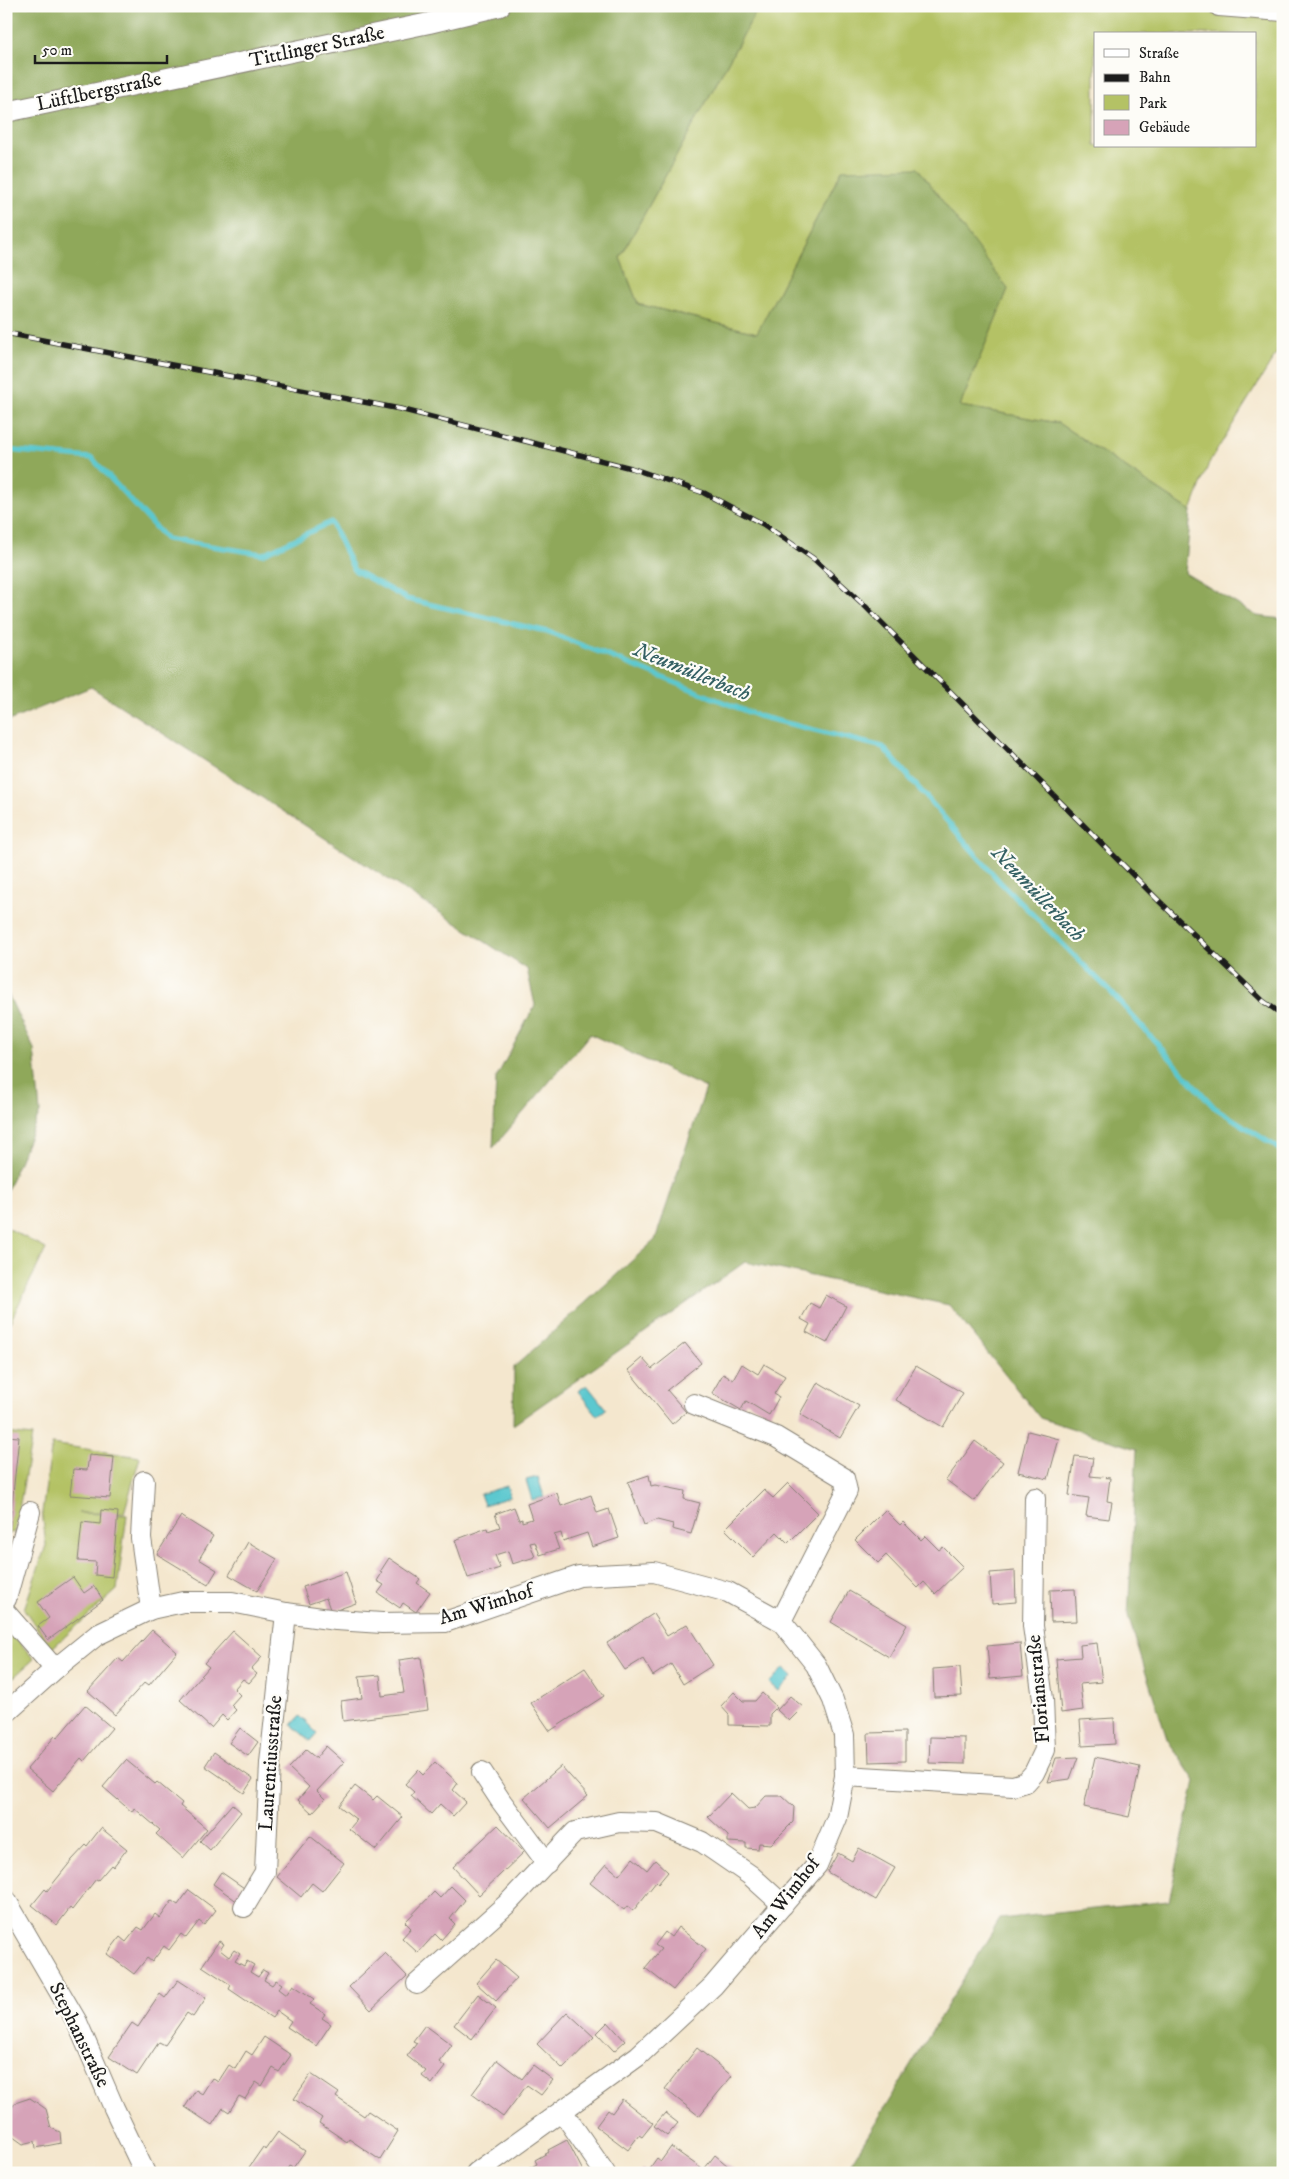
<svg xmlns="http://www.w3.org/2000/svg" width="1289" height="2179" font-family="'IM FELL DW Pica',serif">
	<rect width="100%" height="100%" fill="#fdfcf7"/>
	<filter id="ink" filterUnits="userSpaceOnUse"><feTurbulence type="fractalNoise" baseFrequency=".02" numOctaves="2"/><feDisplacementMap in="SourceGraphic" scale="10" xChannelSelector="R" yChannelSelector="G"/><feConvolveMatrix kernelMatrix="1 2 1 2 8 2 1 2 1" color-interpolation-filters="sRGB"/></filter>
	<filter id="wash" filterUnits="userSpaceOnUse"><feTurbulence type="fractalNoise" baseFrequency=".0096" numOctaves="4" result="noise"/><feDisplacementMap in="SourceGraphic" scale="20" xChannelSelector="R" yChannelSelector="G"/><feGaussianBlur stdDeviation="1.12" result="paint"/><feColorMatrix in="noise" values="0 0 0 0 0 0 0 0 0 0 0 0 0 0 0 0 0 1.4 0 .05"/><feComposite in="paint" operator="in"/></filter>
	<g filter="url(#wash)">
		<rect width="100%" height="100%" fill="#f4e7ce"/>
		<!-- green -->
		<g fill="#b4c265" stroke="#686f40" fill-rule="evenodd">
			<path d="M759 6H1283V343L1209 463 1191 511 1058 423 960 406 1008 289 842 170 757 333 638 304 620 258ZM1095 34H1255V146H1095Z"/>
			<polygon points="6,1227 46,1249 6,1330"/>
			<polygon points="6,1433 32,1436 15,1532 6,1534"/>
			<polygon points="52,1444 140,1457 124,1513 78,1513 127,1515 117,1590 51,1649 24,1609 46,1545 42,1512"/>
			<polygon points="6,1627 34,1659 6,1684"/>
		</g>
		<!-- forest -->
		<g fill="#8fa85a" stroke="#56623b">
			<polygon points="6,6 759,6 620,258 638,304 757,333 842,170 918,168 1008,289 960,406 1058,423 1191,511 1185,573 1257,616 1283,619 1283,2173 845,2173 1000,1919 1169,1901 1195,1781 1167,1739 1128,1616 1137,1449 1040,1418 949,1305 745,1262 513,1425 514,1367 655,1240 706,1088 590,1034 493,1148 496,1078 535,1005 527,969 91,687 6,722"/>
			<polygon points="6,990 34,1049 40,1112 6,1193"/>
		</g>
		<!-- water -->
		<g fill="#5bc8cf" stroke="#3c7276">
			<polygon points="587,1385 606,1409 597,1416 578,1391"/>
			<polygon points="538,1477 544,1497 532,1500 526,1480"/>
			<polygon points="507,1486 510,1497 484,1505 480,1494"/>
			<polygon points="784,1668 793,1676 778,1691 769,1683"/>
			<polygon points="300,1716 317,1733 310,1741 292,1725"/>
		</g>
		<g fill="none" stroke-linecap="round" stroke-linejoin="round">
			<!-- stream -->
			<polyline stroke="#5bc8cf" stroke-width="5" points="6,450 92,458 166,539 263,554 331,522 354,570 407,599 549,632 758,716 883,747 1000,882 1109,990 1214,1107 1283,1151"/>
		</g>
		<g id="blocks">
			<!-- building -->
			<g fill="#d6a3b8">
				<polygon points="826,1295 846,1306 827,1343 806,1332 810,1324 801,1319 810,1303 819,1308"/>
				<polygon points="685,1343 701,1363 667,1390 686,1412 672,1424 628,1370 642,1358 652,1369"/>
				<polygon points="742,1364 758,1374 764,1364 785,1376 774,1394 779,1397 769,1415 746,1401 741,1410 712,1393 723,1374 733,1380"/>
				<polygon points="916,1366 963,1393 943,1427 896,1400"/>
				<polygon points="818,1382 859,1406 840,1438 800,1414"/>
				<polygon points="1028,1431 1059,1439 1048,1479 1018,1472"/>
				<polygon points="6,1436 19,1437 9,1532 6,1532"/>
				<polygon points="975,1441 1003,1462 974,1501 946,1480"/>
				<polygon points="89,1455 114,1457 110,1498 70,1495 73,1469 87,1470"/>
				<polygon points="1075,1456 1093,1458 1090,1476 1110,1478 1107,1501 1112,1502 1109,1519 1086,1516 1089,1498 1069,1495"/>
				<polygon points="649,1475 651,1486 655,1485 685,1491 684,1499 700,1503 691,1534 672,1529 673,1524 657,1520 644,1525 628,1482"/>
				<polygon points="788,1483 818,1513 788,1543 777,1532 753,1557 725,1529 764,1490 773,1498"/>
				<polygon points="557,1493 561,1506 591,1495 597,1513 609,1509 619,1538 592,1547 587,1533 563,1541 561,1533 554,1535 559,1549 540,1555 535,1542 530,1543 535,1557 512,1564 508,1551 495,1555 500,1568 468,1578 455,1540 487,1528 488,1531 500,1527 495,1514 514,1507 519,1520 522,1519 522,1522 532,1519 527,1504"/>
				<polygon points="101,1510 118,1512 112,1577 95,1575 96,1562 78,1561 82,1522 100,1524"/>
				<polygon points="885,1510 900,1525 903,1522 921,1540 925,1536 939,1550 943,1547 963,1567 935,1594 924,1582 918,1588 886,1555 878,1563 855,1540"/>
				<polygon points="181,1516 213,1536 199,1559 217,1570 208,1585 157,1554"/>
				<polygon points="248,1542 277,1559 257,1591 229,1575"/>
				<polygon points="389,1558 420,1579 417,1583 430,1592 416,1612 403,1603 400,1608 378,1593 384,1585 377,1581 382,1573 380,1572"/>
				<polygon points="1015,1571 1016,1602 992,1604 990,1573"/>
				<polygon points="346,1572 356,1603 331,1612 326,1598 309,1604 303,1587"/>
				<polygon points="73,1577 84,1593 94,1586 103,1600 48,1640 38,1626 49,1618 38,1602"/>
				<polygon points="1075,1589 1077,1621 1051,1622 1050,1590"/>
				<polygon points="849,1591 907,1625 889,1657 831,1622"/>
				<polygon points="653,1614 667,1636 687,1624 713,1665 683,1684 671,1664 653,1676 643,1659 625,1670 607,1643"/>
				<polygon points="152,1630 177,1652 149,1685 145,1682 115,1715 88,1691 118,1658 123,1662"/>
				<polygon points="233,1631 262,1657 251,1669 257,1674 249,1683 243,1679 234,1689 240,1695 231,1705 236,1710 227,1720 222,1715 211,1728 180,1700 209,1667 204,1663"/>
				<polygon points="1020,1643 1023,1676 990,1679 987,1646"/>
				<polygon points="1097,1643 1102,1682 1080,1684 1083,1710 1061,1713 1056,1659 1081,1657 1080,1645"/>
				<polygon points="421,1657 428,1710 343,1721 341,1701 362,1698 359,1677 380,1675 382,1696 404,1693 399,1660"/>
				<polygon points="960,1667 962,1696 934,1697 933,1669"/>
				<polygon points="585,1668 604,1696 550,1731 531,1703"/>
				<polygon points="734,1692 743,1701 755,1701 762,1693 777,1707 770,1714 770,1726 729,1725 729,1715 721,1706"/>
				<polygon points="790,1696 803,1707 789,1721 777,1710"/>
				<polygon points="85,1705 112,1728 84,1761 81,1758 53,1791 27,1769 55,1736 57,1738"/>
				<polygon points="1114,1718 1115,1744 1082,1746 1080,1720"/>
				<polygon points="240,1728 258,1742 248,1756 229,1743"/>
				<polygon points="905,1732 905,1761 869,1762 868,1733"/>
				<polygon points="930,1737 965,1738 965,1764 929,1763"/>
				<polygon points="326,1746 344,1762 317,1791 325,1799 312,1813 298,1800 309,1787 289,1768 306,1750 316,1758"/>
				<polygon points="214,1752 253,1779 244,1793 205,1766"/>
				<polygon points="1078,1757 1070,1779 1048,1782 1056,1758"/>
				<polygon points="1095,1757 1140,1767 1129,1817 1084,1807"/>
				<polygon points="126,1760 155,1784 157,1782 182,1803 180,1806 207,1829 183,1858 156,1834 160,1830 134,1808 132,1812 103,1787"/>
				<polygon points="435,1762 458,1783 453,1790 466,1802 453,1816 440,1804 431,1814 411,1796 414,1792 405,1784 418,1770 423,1775"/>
				<polygon points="561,1766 588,1796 550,1828 524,1798"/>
				<polygon points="355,1786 373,1800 377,1796 403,1817 376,1850 349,1829 357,1820 339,1806"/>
				<polygon points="731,1793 748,1809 755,1808 766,1796 782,1796 794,1807 793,1822 771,1844 759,1843 758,1849 746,1848 746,1843 728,1842 728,1836 708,1817"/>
				<polygon points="232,1804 241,1812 210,1850 200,1841"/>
				<polygon points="498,1825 524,1852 479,1895 453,1867"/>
				<polygon points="101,1828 127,1849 113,1867 111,1865 98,1880 96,1879 72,1910 70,1908 57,1925 32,1905 45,1889 47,1891 72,1860 86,1845 87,1846"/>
				<polygon points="310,1836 344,1863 322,1891 312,1883 301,1897 277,1877"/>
				<polygon points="859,1848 895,1868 876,1900 827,1872 838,1853 852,1861"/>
				<polygon points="633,1858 647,1870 655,1860 668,1872 658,1884 656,1882 633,1911 627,1906 624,1910 590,1883 606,1864 619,1875"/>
				<polygon points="221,1872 247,1890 238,1902 213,1884"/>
				<polygon points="451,1886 465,1900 450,1919 455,1924 441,1940 435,1934 418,1953 402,1938 411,1928 405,1922 434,1892 440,1898"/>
				<polygon points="189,1890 216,1910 204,1925 199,1921 186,1938 181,1934 169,1950 164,1946 152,1962 147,1958 134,1974 107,1954 120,1937 126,1942 138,1927 143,1930 155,1914 160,1918 172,1901 178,1905"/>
				<polygon points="678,1927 706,1949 673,1990 645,1968 661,1949 655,1945 665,1932 671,1937"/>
				<polygon points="219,1941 224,1944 220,1950 229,1957 234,1950 240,1954 235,1961 244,1966 247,1961 254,1965 250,1972 258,1977 263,1970 268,1973 264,1980 272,1985 276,1980 282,1984 278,1989 286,1995 293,1985 314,1999 310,2004 325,2014 322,2018 331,2024 316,2046 287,2027 291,2021 277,2011 272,2018 229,1989 231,1985 202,1966"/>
				<polygon points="385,1953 407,1976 371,2010 349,1987"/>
				<polygon points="496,1960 517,1978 496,2001 476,1983"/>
				<polygon points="178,1980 206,1998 193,2017 187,2013 165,2045 159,2042 137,2075 109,2057 132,2023 138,2027 160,1994 165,1998"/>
				<polygon points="478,1994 496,2008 472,2039 454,2025"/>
				<polygon points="567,2012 594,2037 563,2069 537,2044"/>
				<polygon points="608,2022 625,2041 614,2051 597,2033"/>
				<polygon points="425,2025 452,2045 439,2062 445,2067 432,2084 422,2076 426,2071 407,2056 417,2043 413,2041"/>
				<polygon points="264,2037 291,2055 279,2072 273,2068 262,2086 256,2082 245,2099 239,2096 229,2112 223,2108 212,2125 185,2107 196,2090 202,2094 212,2078 218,2082 229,2065 235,2069 246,2051 252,2055"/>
				<polygon points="697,2048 732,2076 699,2116 665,2089"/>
				<polygon points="497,2060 522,2079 533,2065 553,2080 541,2095 527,2085 503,2117 472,2094"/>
				<polygon points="311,2074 339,2093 336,2097 364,2116 368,2111 398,2131 380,2160 349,2139 347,2142 319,2123 322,2118 294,2099"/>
				<polygon points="30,2098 46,2109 51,2128 60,2132 61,2143 36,2148 35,2141 23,2144 9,2134 6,2117 15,2103"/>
				<polygon points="622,2099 653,2123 642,2137 639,2135 628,2150 596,2126 608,2110 612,2113"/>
				<polygon points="665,2113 678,2123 667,2136 654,2126"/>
				<polygon points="278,2132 305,2151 293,2168 289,2166 285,2173 245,2173 263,2147 265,2150"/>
				<polygon points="567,2140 584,2173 520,2173 537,2164 535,2160 549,2152 548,2150"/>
				<polygon points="671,2147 702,2169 699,2173 640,2173 643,2169 647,2172 657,2158 661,2161"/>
				<polygon points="715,2155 734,2171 732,2173 710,2173 705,2168"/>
			</g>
		</g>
	</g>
	<g filter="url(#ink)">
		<use href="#blocks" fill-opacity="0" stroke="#888275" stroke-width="1"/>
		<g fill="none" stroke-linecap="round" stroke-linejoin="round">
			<!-- minor casing -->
			<g stroke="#888275" stroke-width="22">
				<g id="minor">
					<polyline points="1219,6 1283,11"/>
					<polyline points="6,112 429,23 500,6"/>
					<polyline points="694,1404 776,1437 844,1478 847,1491 781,1621"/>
					<polyline points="144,1481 141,1538 151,1609"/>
					<polyline points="6,1599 30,1512"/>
					<polyline points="6,1613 55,1669"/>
					<polyline points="6,1713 55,1669 97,1635 151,1609 183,1602 232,1602 286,1613 336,1620 382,1623 445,1622 579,1576 654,1572 728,1592 781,1621 816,1665 833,1700 844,1735 845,1776 837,1818 817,1865 713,1986 638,2056 476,2173"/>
					<polyline points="482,1772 501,1801 547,1863"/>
					<polyline points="845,1776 1013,1786 1026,1782 1034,1773 1045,1750 1043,1699 1033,1626 1035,1498"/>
					<polyline points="6,1900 77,2022 114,2108 145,2173"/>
					<polyline points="244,1907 265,1872 270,1763 286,1613"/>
					<polyline points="417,1984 507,1904 575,1832 619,1822 657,1823 702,1842 750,1875 783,1905"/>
					<polyline points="562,2111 605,2173"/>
				</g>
			</g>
			<!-- minor -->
			<use href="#minor" stroke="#fff" stroke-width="20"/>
			<!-- rail casing -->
			<g stroke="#1c1c1c" stroke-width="5.5">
				<polyline id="rail" points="6,333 400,409 631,468 704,493 763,524 814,559 863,604 1158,900 1263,1001 1283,1015"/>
			</g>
			<!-- rail -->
			<use href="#rail" stroke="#fdfcf7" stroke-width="4" stroke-dasharray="11" stroke-linecap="butt"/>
		</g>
	</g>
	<g text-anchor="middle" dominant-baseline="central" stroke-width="4.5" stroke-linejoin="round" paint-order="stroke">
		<!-- street labels -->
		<g font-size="20" fill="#1c1c1c" stroke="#fdfcf7">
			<text transform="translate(317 47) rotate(-12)">Tittlinger Straße</text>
			<text transform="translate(99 92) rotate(-12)">Lüftlbergstraße</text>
			<text transform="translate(486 1605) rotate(-17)">Am Wimhof</text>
			<text transform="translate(1039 1689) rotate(-95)">Florianstraße</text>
			<text transform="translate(271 1763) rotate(-86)">Laurentiusstraße</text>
			<text transform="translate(786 1898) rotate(-52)">Am Wimhof</text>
			<text transform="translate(79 2035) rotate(64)">Stephanstraße</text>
		</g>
		<!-- water labels -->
		<g font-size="21" font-style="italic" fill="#356164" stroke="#fdfcf7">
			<text transform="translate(692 672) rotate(22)">Neumüllerbach</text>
			<text transform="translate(1038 894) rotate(46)">Neumüllerbach</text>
		</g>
	</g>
	<!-- margin -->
	<rect width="1289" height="2179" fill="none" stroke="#fdfcf7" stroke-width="25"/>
	<!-- legend -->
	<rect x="1094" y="32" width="162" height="115" fill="#fdfcf7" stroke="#a3a29f"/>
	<rect x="1104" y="49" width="25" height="8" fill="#ffffff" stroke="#a3a29f"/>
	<text x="1139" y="58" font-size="15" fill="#1c1c1c">Straße</text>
	<rect x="1104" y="74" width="25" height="8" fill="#1c1c1c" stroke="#a3a29f"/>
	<text x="1139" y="82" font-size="15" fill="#1c1c1c">Bahn</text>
	<rect x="1104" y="95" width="25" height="15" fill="#b4c265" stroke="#a3a29f"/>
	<text x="1139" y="108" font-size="15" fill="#1c1c1c">Park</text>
	<rect x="1104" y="120" width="25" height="15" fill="#d6a3b8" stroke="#a3a29f"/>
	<text x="1139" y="132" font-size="15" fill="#1c1c1c">Gebäude</text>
	<!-- scale -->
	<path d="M35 55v8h132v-8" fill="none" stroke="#1c1c1c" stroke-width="2.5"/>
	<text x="42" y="55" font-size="15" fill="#1c1c1c" stroke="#fdfcf7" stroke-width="4" paint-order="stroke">50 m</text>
</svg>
